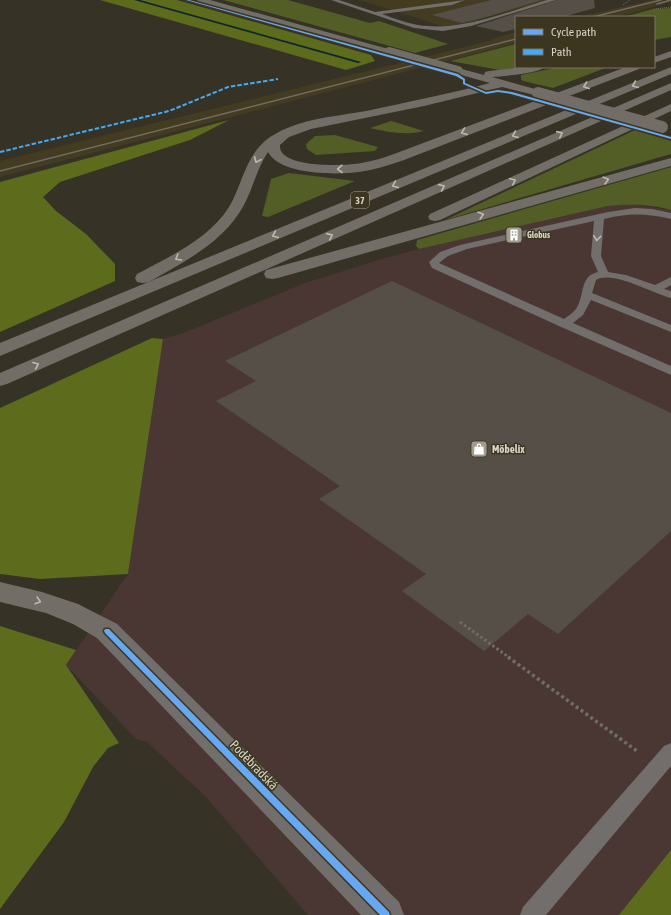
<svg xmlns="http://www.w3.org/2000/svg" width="671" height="915" font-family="'Asap Condensed',sans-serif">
	<rect width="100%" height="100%" fill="#363226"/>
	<!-- commercial -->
	<polygon fill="#4a3734" points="630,204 671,210 671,915 308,915 205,796 147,742 136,739 66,665 128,574 163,339 181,334 305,283 385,258 419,249 608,206"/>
	<!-- built -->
	<g fill="#433c20">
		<polygon points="360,0 549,0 454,27 445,27"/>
		<polygon points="651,0 671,0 671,2 618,17 579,17"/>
		<polygon points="516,32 516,43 0,177 0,161 493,40 491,39"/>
	</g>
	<!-- green -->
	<g fill="#535d26">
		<polygon points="223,0 288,0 370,23 379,21 448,44 415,53"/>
		<polygon points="671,8 671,37 654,40 654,17 623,17 653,9"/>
		<polygon points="516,44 516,67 523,67 500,70 450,61"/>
		<polygon points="559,67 608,67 553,88 523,81 521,79 521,75"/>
		<path d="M391 121 424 131C405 136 388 132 370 128Z"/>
		<polygon points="635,130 671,141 671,154 445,220"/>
		<polygon points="335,135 378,147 375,151 316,155 307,149 306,144 315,136"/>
		<path d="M671 167V210C650 204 630 204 608 206L419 249 416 246 417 240Z"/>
		<polygon points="289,173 355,181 268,217 262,216 271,179"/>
	</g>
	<!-- forest -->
	<g fill="#5d6b1c">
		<polygon points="100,0 177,0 371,55 375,61 346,70"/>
		<polygon points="229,120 190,140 60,182 43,197 56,211 86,234 115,264 115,281 0,332 0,182"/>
		<polygon points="152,338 163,339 128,574 40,579 0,574 0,408"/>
		<polygon points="0,626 76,650 66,665 119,743 108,748 93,767 64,822 0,909"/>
		<polygon points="671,850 671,915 619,915"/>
	</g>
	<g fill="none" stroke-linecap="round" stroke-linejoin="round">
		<!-- stream -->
		<polygon fill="#0c2534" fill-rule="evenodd" points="134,0 140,0 361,62 358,63"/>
	</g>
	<!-- building -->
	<g fill="#564f48">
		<polygon points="491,0 542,0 483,18 462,23 432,15"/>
		<polygon points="557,0 594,0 595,8 562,17 516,17 516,29 503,32 476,26"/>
		<polygon points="392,281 671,413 671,531 558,634 528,614 484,651 402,591 426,574 319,499 340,486 216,401 256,381 225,361"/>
	</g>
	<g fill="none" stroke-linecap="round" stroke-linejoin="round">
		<!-- path-far2 -->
		<g stroke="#706d67" stroke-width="1" stroke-dasharray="1 1" stroke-linecap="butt">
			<polyline points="623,5 630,0"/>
			<polyline points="654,9 671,7"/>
		</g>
		<!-- path-far1 -->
		<polyline stroke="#706d67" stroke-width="3" stroke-dasharray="2.5 2.5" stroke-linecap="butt" points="460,622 510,658"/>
		<!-- path -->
		<polyline stroke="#706d67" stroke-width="3.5" stroke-dasharray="3 3" stroke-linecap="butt" points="508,657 637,751"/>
		<!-- lane -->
		<g fill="#726e6b" fill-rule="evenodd">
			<path d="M331 0H339L375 12 465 0 452 5 382 14C393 18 406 23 418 25 461 32 506 12 547 0H556L471 26 443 31 414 28Z"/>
			<path d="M635 208 652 209 671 213V219C647 213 627 213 604 219L601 256 608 272 626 275 655 285 671 277V285L664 289 671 291V298C653 294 613 270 596 280L592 293 671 325V332L591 300 583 315 573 323 671 366V375L559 326 432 268 429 262 440 252 460 245 608 212ZM594 221 591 256 598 272C579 276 585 296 576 309 573 313 568 316 564 319L439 263 448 256 467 249Z"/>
			<polygon points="671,743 671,766 546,915 520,915 523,907 664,746"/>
		</g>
		<!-- street -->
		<polygon fill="#726e6b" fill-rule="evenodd" points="107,620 117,624 399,902 404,915 361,915 97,638 93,631 97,624"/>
		<!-- primary -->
		<g fill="#726e67" fill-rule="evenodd">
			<polygon points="197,0 210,0 392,50 394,52 392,54 386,54 198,2"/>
			<polygon points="671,51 671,57 654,63 654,57"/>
			<path d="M522 67H544C538 74 502 76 492 77L542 91 544 93 542 95 538 96 502 87 424 106 311 129 289 137 280 145C280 147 280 149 281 151 290 168 345 166 361 163 373 161 384 158 394 154L626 67H640L639 69 404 160C389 165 374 170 359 172 336 175 280 175 268 152 257 168 253 188 244 205 224 242 184 262 149 282L143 283 137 282 135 278 137 274C169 257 209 239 229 207 242 185 245 158 265 141 292 119 333 117 366 111 407 102 449 94 490 83L454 73 453 71 454 69 458 68 484 75 485 72 489 71Z"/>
			<polygon points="671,67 671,74 0,356 0,343"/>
			<polygon points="671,83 671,90 7,384 0,386 0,373"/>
			<polygon points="671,104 671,111 440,220 435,221 430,220 428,217 430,214"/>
			<polygon points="671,158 671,166 278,278 272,279 266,278 264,274 266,270"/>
			<polygon points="0,582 42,592 78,604 117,624 121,631 117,638 107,642 97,638 73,624 46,613 0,602"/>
		</g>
		<!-- rail -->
		<g stroke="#6f6c67" stroke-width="1.5">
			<polyline points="657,4 671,0"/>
			<polyline points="593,17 661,0"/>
			<polyline points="0,171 516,39"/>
		</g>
		<!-- primary-bridge-far1 -->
		<polyline stroke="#726e67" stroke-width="10" points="389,52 458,71"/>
		<!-- primary-bridge -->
		<polyline stroke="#726e67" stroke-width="12" points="538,93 662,127"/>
		<!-- quiet -->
		<polyline stroke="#42abf6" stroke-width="2" stroke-dasharray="4.5 2" stroke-linecap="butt" points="0,152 169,111 228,87 278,79"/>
		<!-- cycleway casing -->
		<g stroke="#3c3620" stroke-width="3">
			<g id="cycleway">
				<polygon points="186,0 189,0 458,74 465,79 465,83 486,92 498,90 512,92 671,137 671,139 511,94 498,92 486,94 463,84 463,80 456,76"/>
				<polygon points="105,629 109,629 389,912 390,915 380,915 105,633 104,631"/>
			</g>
		</g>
		<!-- cycleway -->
		<use href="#cycleway" fill="#66a8f1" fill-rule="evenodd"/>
	</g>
	<!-- one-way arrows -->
	<defs><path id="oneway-chevron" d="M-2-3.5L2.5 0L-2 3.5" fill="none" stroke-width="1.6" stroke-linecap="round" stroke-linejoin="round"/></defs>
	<g stroke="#bebaae">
		<use href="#oneway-chevron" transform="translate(635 85) rotate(157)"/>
		<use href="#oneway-chevron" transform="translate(586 86) rotate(160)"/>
		<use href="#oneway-chevron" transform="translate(464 132) rotate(159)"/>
		<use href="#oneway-chevron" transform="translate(560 134) rotate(-24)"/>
		<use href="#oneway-chevron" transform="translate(515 135) rotate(157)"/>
		<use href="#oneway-chevron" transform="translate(257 160) rotate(114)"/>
		<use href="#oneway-chevron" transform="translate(340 169) rotate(178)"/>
		<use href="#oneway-chevron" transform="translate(606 180) rotate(-16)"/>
		<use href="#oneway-chevron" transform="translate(513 181) rotate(-25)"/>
		<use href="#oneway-chevron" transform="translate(395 185) rotate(157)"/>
		<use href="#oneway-chevron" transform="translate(442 187) rotate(-24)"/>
		<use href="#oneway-chevron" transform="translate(481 215) rotate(-16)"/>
		<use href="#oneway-chevron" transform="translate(275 235) rotate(157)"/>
		<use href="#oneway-chevron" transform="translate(330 236) rotate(-24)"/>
		<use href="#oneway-chevron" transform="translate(178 258) rotate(149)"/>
		<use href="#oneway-chevron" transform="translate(36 365) rotate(-23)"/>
		<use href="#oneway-chevron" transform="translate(38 601) rotate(16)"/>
	</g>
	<use stroke="#bebaaf" href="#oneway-chevron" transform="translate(597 238) rotate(96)"/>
	<!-- icons -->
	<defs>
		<g id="building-square" transform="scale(0.9)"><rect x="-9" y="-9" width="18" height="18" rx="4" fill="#9f9b8e" stroke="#3c3620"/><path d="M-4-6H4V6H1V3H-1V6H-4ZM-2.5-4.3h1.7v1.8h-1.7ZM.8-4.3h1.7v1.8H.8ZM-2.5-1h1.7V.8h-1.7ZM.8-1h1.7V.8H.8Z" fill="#fff"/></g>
		<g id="shop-square" transform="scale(0.9)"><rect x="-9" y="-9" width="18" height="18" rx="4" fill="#9f9b8e" stroke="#3c3620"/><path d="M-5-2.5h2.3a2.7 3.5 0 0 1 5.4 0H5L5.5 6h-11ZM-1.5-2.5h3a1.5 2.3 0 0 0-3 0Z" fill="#fff"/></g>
	</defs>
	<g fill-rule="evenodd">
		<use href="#building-square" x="514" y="235"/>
		<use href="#shop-square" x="479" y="449"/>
	</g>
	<g text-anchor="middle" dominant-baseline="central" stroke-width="3" stroke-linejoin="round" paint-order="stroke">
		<!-- far-poi labels -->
		<g font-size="9" font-weight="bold" fill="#d7d3c6" stroke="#3c3620" text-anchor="start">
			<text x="527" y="235">Globus</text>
		</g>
		<!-- shield labels -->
		<rect fill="#3c3620" stroke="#a8a494" stroke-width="1" x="351" y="192" width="18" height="16" rx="3"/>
		<g font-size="10" font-weight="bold" fill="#d7d3c6">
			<text x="360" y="200">37</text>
		</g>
		<!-- poi labels -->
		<g font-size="11" font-weight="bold" fill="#d7d3c6" stroke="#3c3620" text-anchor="start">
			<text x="492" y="449">Möbelix</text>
		</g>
		<!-- near-street labels -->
		<g font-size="13" fill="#d7d3c6" stroke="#3c3620">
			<text transform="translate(254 765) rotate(46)">Poděbradská</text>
		</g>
	</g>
	<!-- legend -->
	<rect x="515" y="16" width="140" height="52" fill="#3c3620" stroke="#7a7562"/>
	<rect x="523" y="29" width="20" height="6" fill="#66a8f1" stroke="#7a7562"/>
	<text x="551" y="36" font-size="12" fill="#d7d3c6">Cycle path</text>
	<rect x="523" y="49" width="20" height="6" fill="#42abf6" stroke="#7a7562"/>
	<text x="551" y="56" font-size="12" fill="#d7d3c6">Path</text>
</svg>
